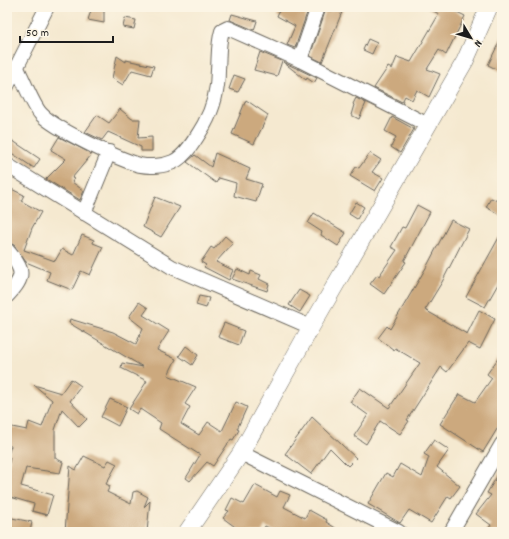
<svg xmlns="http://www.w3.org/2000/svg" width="509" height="539" font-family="Dekko,sans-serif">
	<rect width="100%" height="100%" fill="#fcf5e5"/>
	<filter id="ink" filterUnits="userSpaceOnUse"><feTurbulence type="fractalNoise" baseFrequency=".025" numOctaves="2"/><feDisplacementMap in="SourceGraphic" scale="8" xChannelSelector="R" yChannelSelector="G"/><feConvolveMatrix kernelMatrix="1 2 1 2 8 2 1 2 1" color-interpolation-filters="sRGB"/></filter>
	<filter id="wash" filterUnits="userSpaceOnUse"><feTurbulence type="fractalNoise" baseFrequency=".012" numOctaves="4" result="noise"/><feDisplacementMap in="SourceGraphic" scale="16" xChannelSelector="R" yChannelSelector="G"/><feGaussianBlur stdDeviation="0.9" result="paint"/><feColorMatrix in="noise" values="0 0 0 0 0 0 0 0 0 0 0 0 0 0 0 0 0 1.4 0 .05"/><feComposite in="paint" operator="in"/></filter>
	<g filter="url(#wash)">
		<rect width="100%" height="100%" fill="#f5e9d0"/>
		<g id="blocks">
			<!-- building -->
			<g fill="#cca97e">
				<polygon points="92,7 104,7 104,23 88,20"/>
				<polygon points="281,7 293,7 303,12 305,9 308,10 295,48 287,45 295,26 277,16"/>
				<polygon points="334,7 344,7 322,62 310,56 326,9 332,11"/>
				<polygon points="426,7 447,7 465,16 446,55 439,50 427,69 440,74 429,97 417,90 412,100 405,96 402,102 374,88 388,67 392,69 397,57 411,62 439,14"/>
				<polygon points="232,14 257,21 254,30 230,20"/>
				<polygon points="125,18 136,20 134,29 123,27"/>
				<polygon points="502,36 502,72 488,65"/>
				<polygon points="368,39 377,43 372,54 363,50"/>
				<polygon points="260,52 282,61 277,76 254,70"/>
				<polygon points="117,56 126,62 126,60 154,66 151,75 132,70 123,85 112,78"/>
				<polygon points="283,62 296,68 317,78 314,83 307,78 306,80"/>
				<polygon points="234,75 245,79 238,92 229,89"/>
				<polygon points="356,98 366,103 359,119 351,115 354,105 353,104"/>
				<polygon points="246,100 268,115 254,144 232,134"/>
				<polygon points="120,109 132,119 140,119 138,138 152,137 152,151 141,151 141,147 108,132 102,140 85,132 97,115 109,123"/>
				<polygon points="392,117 414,129 400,153 391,147 396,137 385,131"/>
				<polygon points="7,137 40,159 34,168 7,150"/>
				<polygon points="59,137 92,154 72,178 74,179 72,182 84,191 80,200 46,179 66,159 51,150"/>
				<polygon points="215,153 250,169 246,179 262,184 256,202 234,196 236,183 219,178 216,183 187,162 195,155 211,167"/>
				<polygon points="370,153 381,160 372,172 383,178 375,191 350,176 356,167 359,168"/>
				<polygon points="7,187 24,195 21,201 41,212 32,228 24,250 55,261 62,249 73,255 82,235 94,240 93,243 103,247 90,275 81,271 72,290 47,280 50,272 26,262 14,245 7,242"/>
				<polygon points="155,197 180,207 161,237 143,227"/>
				<polygon points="491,198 502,203 502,216 486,207"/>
				<polygon points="356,202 364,207 357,219 349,214"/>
				<polygon points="417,205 430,212 404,261 406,262 384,294 370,284 377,275 379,276 397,250 391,247 402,227 405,228"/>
				<polygon points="314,213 346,233 338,246 321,235 322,232 308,223"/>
				<polygon points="451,220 469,229 442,282 425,310 467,334 479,310 495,319 480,349 468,343 447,372 441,367 407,420 409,421 400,434 380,421 366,444 354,436 368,415 350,402 360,388 389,408 420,363 395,348 394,350 378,338 387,326 390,329 427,266"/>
				<polygon points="502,232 502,277 485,307 466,297"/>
				<polygon points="225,236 233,243 216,262 233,270 229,280 204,267 206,265 201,262 211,247 214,249"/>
				<polygon points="237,269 250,275 251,271 261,275 259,279 269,284 267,291 232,279"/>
				<polygon points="299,290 310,296 300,312 289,305"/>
				<polygon points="199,296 209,298 206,308 196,305"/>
				<polygon points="139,302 148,308 143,315 169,331 157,350 176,359 168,375 196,387 185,404 190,407 181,424 199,435 208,422 222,431 236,402 247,407 237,429 239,430 233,440 231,439 213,466 207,462 190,481 186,478 200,455 159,429 161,423 140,409 137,414 129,409 147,381 121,368 122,363 143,367 69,323 70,319 113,332 136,344 143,328 129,317"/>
				<polygon points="224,323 244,331 239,345 218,337"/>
				<polygon points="186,346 198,355 192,365 179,356"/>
				<polygon points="502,353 502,421 483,452 440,424 459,394 475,402 492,378 487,374"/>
				<polygon points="71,379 81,386 70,401 87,419 79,427 62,409 55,430 55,458 63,462 60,473 26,468 21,486 53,495 47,515 32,511 34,504 7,496 7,470 10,458 7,457 11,446 7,446 7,426 27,430 29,422 42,427 52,400 34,385 61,393"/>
				<polygon points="110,399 127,407 118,426 101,417"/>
				<polygon points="312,417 356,458 348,466 330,448 311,474 285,454"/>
				<polygon points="434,440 449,450 437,467 460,486 451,498 448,496 431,523 409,510 400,523 368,504 386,473 393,477 400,464 422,477 429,457 424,454"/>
				<polygon points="84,456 105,466 109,460 117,464 106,484 110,486 107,492 131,504 133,492 137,491 148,497 144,507 150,501 147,532 65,532 70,466 76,470"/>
				<polygon points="502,468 502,532 486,532 491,525 476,514 491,495 487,493"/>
				<polygon points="255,485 277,497 280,491 290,495 284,507 305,518 309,510 327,520 326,522 342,532 277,532 265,526 262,532 242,532 223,518 229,511 226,510 232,498 244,504"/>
				<polygon points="7,517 32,522 30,532 7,532"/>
			</g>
		</g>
	</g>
	<g filter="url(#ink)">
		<use href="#blocks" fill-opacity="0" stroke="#68645b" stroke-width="1"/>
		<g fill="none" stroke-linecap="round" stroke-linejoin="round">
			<!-- minor casing -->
			<g stroke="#68645b" stroke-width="16">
				<g id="minor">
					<polyline points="300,60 318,7"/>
					<path d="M17 68C23 79 33 106 41 114 55 129 120 160 140 165 150 167 164 166 173 162 186 156 197 137 204 125 214 107 218 90 218 70 219 56 218 44 222 31L228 28 300 60 428 125"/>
					<polyline points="7,86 47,7"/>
					<polyline points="7,165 172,267 311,327"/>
					<polyline points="84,213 109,152"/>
					<path d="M7 250C24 270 26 276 7 296"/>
					<polyline points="241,453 399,532"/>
					<polyline points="451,532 502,444"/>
				</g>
			</g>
			<!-- tertiary casing -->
			<g stroke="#68645b" stroke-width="18">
				<polyline id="tertiary" points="187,532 241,453 311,327 465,61 489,7"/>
			</g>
			<!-- minor -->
			<use href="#minor" stroke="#fff" stroke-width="14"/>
			<!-- tertiary -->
			<use href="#tertiary" stroke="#fff" stroke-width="17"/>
		</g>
	</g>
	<!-- margin -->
	<rect width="509" height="539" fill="none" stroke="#fcf5e5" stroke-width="24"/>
	<!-- north arrow -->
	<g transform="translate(471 38) rotate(128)" stroke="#fcf5e5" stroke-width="3" paint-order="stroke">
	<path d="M0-3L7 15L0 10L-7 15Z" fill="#1c1c1c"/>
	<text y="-6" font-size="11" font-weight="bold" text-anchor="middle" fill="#1c1c1c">N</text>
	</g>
	<!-- scale -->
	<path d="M20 36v6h93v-6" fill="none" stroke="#1c1c1c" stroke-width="2"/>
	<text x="26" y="36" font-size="12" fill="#1c1c1c" stroke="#fcf5e5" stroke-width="3" paint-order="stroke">50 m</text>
</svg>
